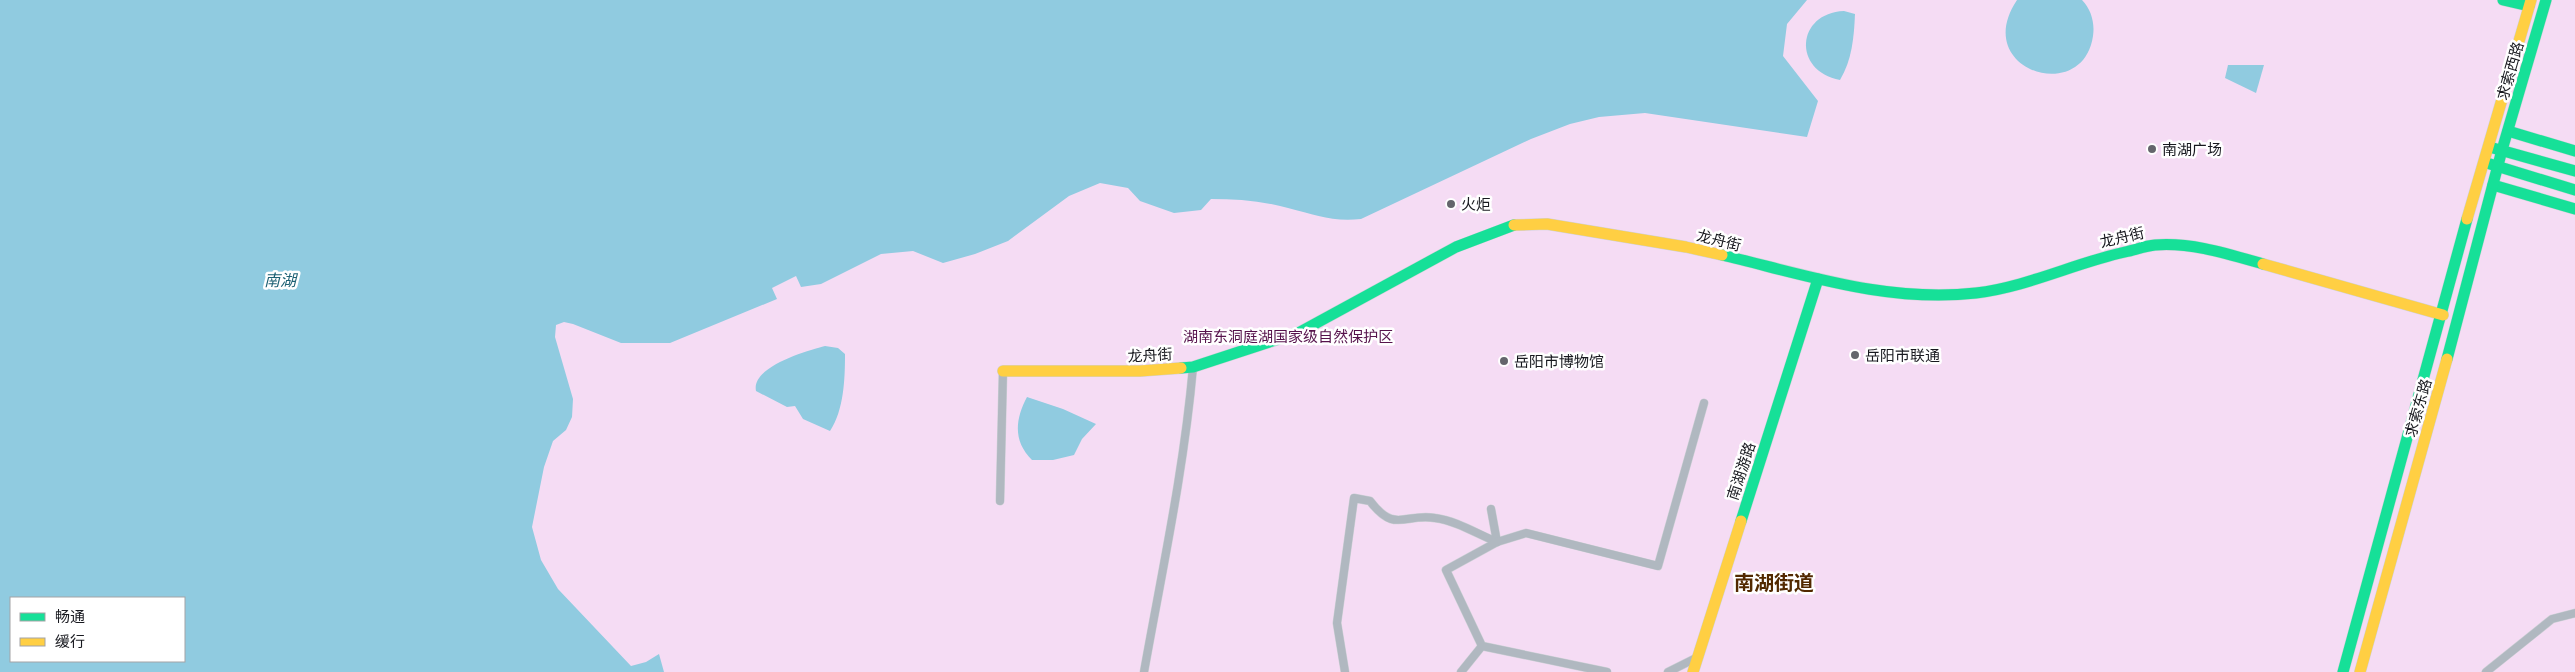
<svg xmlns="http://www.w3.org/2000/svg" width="2575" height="672" font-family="Inter,'Noto Sans SC',sans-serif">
	<rect width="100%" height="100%" fill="#f1f3fb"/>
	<!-- green -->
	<path fill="#f5dcf4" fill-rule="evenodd" d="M0 0H2575V672H0ZM11 598H184V661H11Z"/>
	<!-- water -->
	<g fill="#90cbe0" fill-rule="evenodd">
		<path d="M0 0H1807L1787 24 1783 56 1818 101 1807 137 1645 113 1599 117 1570 124 1531 139 1361 219C1332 222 1316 215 1288 208 1263 201 1237 199 1211 199L1201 210 1174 213 1140 201 1128 188 1100 183 1069 196 1008 241 975 254 943 263 913 251 881 254 821 284 801 287 796 276 772 288 777 299 670 343H621L573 324 564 322 556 325 555 337 573 399 572 417 566 430 553 441 544 467 532 527 541 560 558 589 631 666 646 662 659 654 664 672H0ZM11 598H184V661H11Z"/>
		<path d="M2017 0H2082C2091 9 2095 23 2093 36 2083 106 1970 70 2017 0Z"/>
		<path d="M1844 11 1855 14C1854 37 1852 60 1840 80 1792 71 1796 13 1844 11Z"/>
		<polygon points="2228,65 2264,65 2256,93 2225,78"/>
		<path d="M825 346 838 348 845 354C845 379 844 410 830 431L803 419 795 406 787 407 756 391C751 367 806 351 825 346Z"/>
		<path d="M1027 397 1063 409 1096 424 1082 439 1074 455 1053 460H1032C1013 441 1015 420 1027 397Z"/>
	</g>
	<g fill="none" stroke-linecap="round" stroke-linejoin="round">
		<!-- street casing -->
		<g stroke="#cfd1d7" stroke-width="9">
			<g id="street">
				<polyline points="1000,501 1003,371"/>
				<polyline points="1491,509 1497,542"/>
				<path d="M1144 672C1162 571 1184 470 1193 367"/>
				<path d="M1345 672 1337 623 1354 498 1370 501C1395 534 1404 513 1435 518 1457 521 1477 534 1497 542"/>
				<polyline points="1461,672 1482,646"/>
				<polyline points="1607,672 1482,646 1446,570 1497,542 1526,533 1658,566 1704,403"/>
				<polyline points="1668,672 1698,657"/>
				<polyline points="2486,672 2552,619 2575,613"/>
			</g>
		</g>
		<!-- fast casing -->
		<g stroke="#cfd1d7" stroke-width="12">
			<g id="fast">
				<polyline points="2503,0 2529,6"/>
				<polyline points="2508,131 2575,151"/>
				<polyline points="2493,148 2575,171"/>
				<polyline points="2490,164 2575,190"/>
				<polyline points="2493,185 2575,209"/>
				<path d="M1722 255C1806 275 1888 303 1976 293 2027 287 2075 263 2125 252 2135 250 2145 246 2155 245 2191 242 2228 254 2263 264"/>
				<polyline points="2447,359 2502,150 2546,0"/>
				<polyline points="1181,368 1193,367 1300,332 1456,247 1514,225"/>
				<polyline points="1741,521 1818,279"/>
				<polyline points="2343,672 2467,219"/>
			</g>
		</g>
		<!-- slow casing -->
		<g stroke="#cfd1d7" stroke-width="12">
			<g id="slow">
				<polyline points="2467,219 2531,0"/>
				<polyline points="1514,225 1547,224 1686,247 1722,255"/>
				<polyline points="2263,264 2443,315"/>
				<polyline points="1003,371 1140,371 1181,368"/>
				<polyline points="1693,672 1741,521"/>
				<polyline points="2360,672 2447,359"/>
			</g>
		</g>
		<!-- street -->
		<use href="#street" stroke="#b0b8c0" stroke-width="8"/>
		<!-- fast -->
		<use href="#fast" stroke="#16e098" stroke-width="11"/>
		<!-- slow -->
		<use href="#slow" stroke="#ffcf43" stroke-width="11"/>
	</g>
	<!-- markers -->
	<g fill="#64656c" stroke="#fff" stroke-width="2">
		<circle cx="2152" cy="149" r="5"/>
		<circle cx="1451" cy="204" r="5"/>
		<circle cx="1855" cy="355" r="5"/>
		<circle cx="1504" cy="361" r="5"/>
	</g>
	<g text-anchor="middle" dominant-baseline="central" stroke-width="5" stroke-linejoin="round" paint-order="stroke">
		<!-- street labels -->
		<g font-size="15" fill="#18191f" stroke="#fff">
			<text transform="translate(2510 71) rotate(-74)">求索西路</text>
			<text transform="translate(2122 237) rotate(-13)">龙舟街</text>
			<text transform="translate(1719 240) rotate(14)">龙舟街</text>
			<text transform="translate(1150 355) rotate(-3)">龙舟街</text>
			<text transform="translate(2418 408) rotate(-74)">求索东路</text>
			<text transform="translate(1741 471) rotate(-72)">南湖游路</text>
		</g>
		<!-- poi labels -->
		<g font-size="15" fill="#18191f" stroke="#fff" text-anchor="start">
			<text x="2162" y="149">南湖广场</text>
			<text x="1461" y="204">火炬</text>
			<text x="1865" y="355">岳阳市联通</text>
			<text x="1514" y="361">岳阳市博物馆</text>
		</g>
		<!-- park labels -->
		<g font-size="15" fill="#56134c" stroke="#fff">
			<text x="1288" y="336">湖南东洞庭湖国家级自然保护区</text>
		</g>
		<!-- water labels -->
		<g font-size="16" font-style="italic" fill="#1e6174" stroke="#fff">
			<text x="280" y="280">南湖</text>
		</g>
		<!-- district labels -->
		<g font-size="20" font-weight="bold" fill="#522900" stroke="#fff">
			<text x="1774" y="583">南湖街道</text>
		</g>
	</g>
	<!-- legend -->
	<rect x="10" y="597" width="175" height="65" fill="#ffffff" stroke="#a3a3a5"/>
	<rect x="20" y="613" width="25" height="8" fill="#16e098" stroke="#a3a3a5"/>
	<text x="55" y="622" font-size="15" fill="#18191f">畅通</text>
	<rect x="20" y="638" width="25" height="8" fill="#ffcf43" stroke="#a3a3a5"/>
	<text x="55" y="647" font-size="15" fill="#18191f">缓行</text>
</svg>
